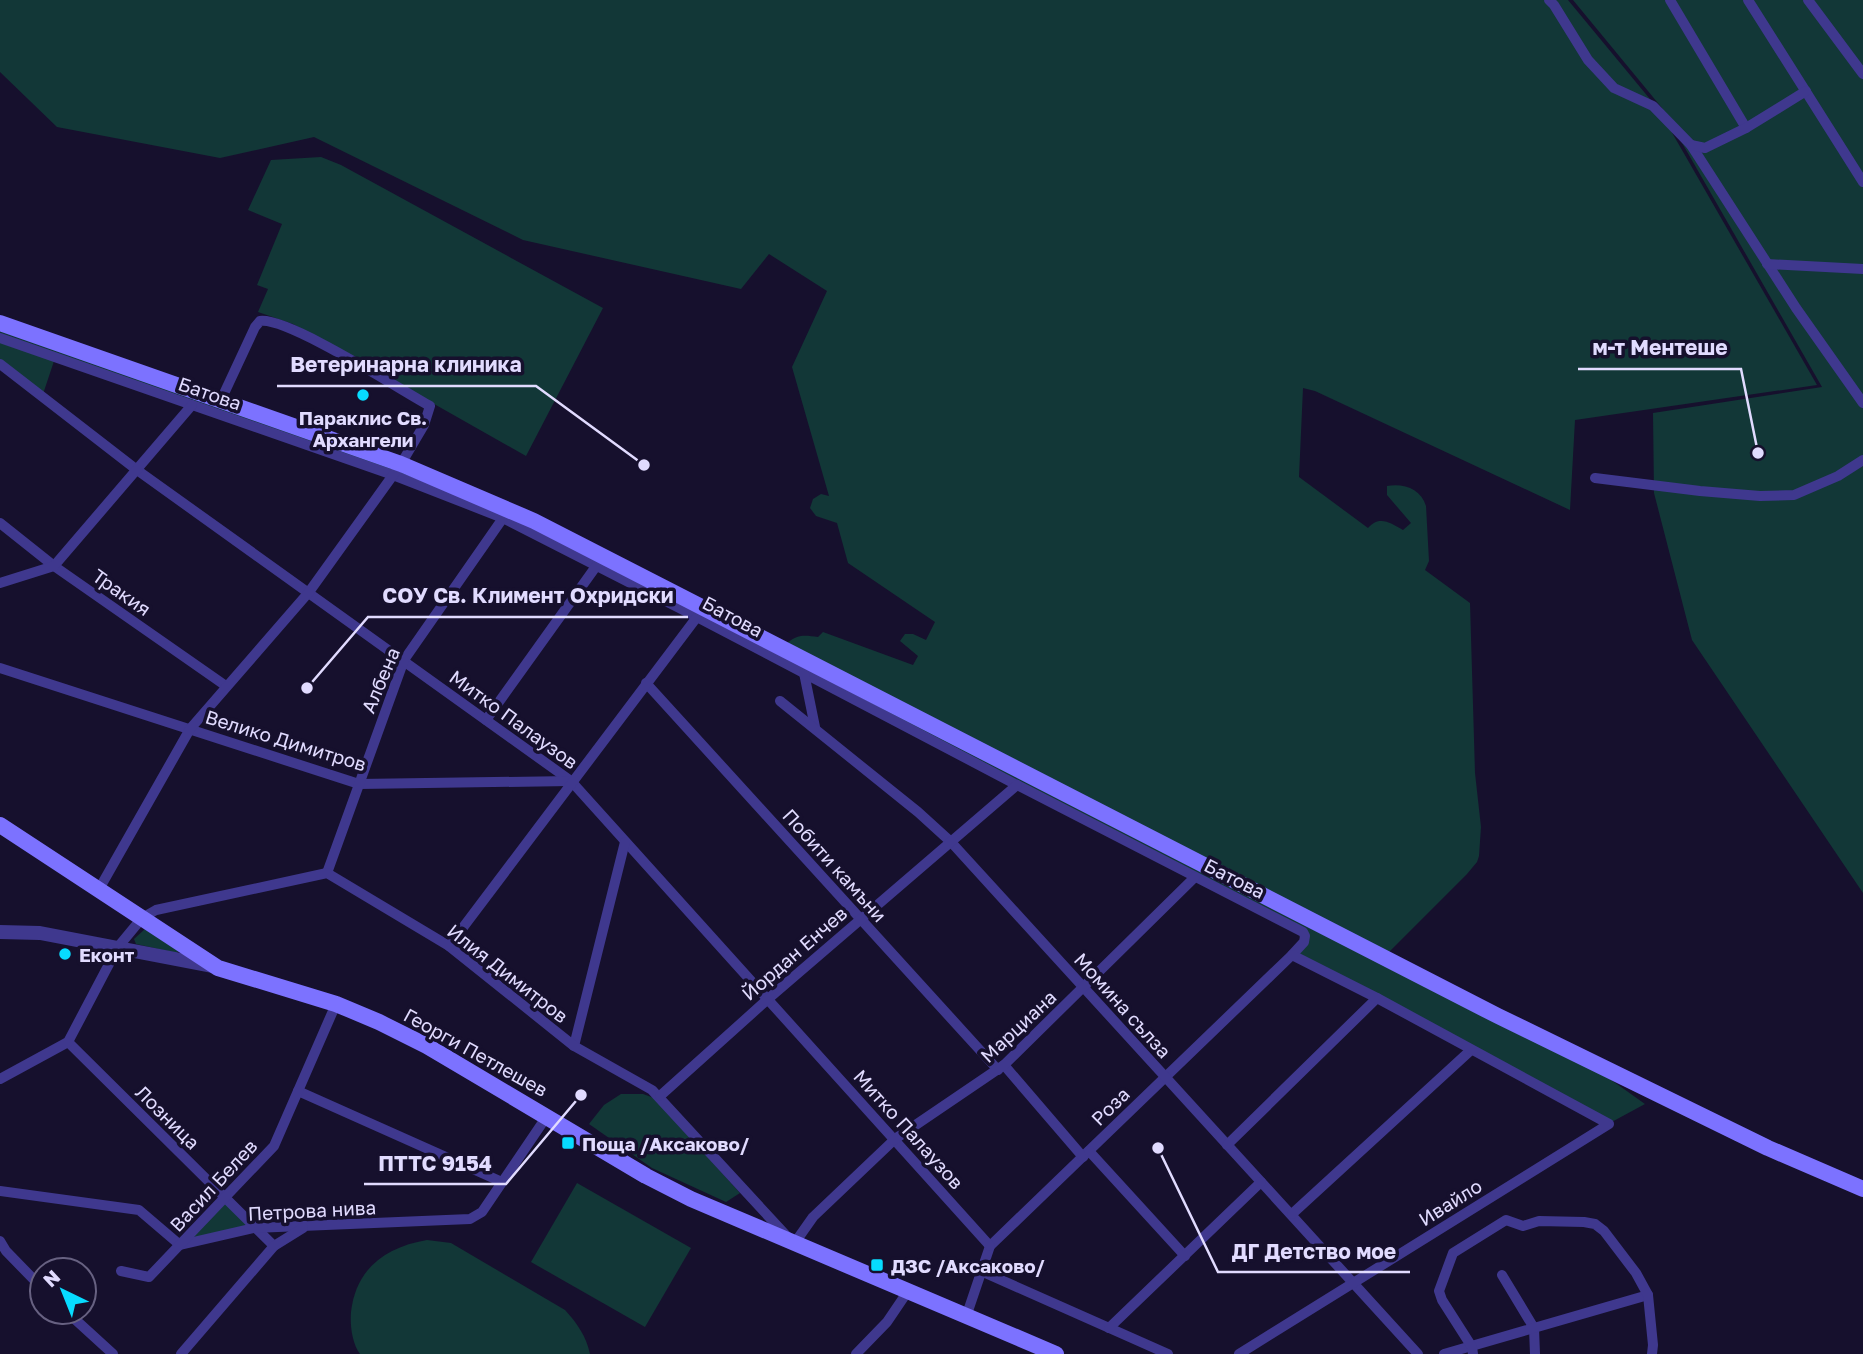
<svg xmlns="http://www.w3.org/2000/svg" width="1863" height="1354" font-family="'Golos Text',sans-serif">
	<rect width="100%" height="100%" fill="#16102d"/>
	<!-- green -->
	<g fill="#123737">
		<path d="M0 0H1568L1659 110 1817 385 1575 420 1570 510 1315 391 1303 388 1299 477 1368 528C1380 515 1390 523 1403 530L1411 523 1387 495V486C1404 483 1421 489 1426 506L1429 561 1425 570 1470 603 1475 773 1481 827 1479 856 1477 862 1467 874 1387 954 787 643C798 634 805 635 818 637L823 632 913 665 918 656 900 641 905 634H913L926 640 935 622 848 563 837 523 816 516 810 508 813 499 821 494 829 496 792 367 827 291 769 254 741 289 523 240 314 137 220 158 57 127 0 72Z"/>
		<polygon points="1573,0 1863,0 1863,893 1692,640 1654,493 1653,413 1822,387 1662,108"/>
		<polygon points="321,157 341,165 603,308 526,456 293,324 258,312 268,289 257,285 282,224 248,210 271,160"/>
		<polygon points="0,330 402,471 520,518 1607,1077 1645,1104 1608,1124 1292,955 1305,937 503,518 55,358 42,397 0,364"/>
		<polygon points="145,929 178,951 177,953 136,944 134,939"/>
		<polygon points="621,1094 643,1094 654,1098 740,1193 726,1202 652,1168 589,1124 604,1105"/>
		<polygon points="577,1183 691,1248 645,1327 531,1262"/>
		<polygon points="225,1198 254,1228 180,1245"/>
		<path d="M427 1240 451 1243 565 1310C577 1323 586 1336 590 1354H360C352 1343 350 1326 351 1312 356 1268 386 1247 427 1240Z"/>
	</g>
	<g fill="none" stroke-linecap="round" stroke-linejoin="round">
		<!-- minor -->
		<g stroke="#3f388e" stroke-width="10">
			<polyline points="1549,0 1554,5 1588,60 1614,88 1653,106 1691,145 1796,308 1863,403"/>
			<polyline points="1670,0 1746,128"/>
			<polyline points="1748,0 1863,182"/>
			<polyline points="1808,0 1863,74"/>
			<polyline points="1691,145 1705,148 1746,128 1806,91"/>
			<polyline points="1767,264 1863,269"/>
			<polyline points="0,338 393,475 503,518 697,617 1017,785 1303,932 1305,936 1304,942 1292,955 990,1246 966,1317"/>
			<polyline points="0,364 137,470 571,781 990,1246"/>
			<polyline points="1595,478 1700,491 1760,496 1794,495 1838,476 1863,460"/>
			<polyline points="0,523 54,566 226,686"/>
			<polyline points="0,583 54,566 192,405"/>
			<polyline points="0,668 359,784 571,781"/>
			<polyline points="804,673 815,727"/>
			<polyline points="646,683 998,1070"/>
			<polyline points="780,701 918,812 951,842 1418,1354"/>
			<polyline points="486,720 597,565"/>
			<polyline points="327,873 404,660 503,518"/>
			<path d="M98 891 190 729 309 592 401 464 424 425 430 406C399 389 288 317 260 321L255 327 221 400"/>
			<polyline points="449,946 697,617"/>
			<polyline points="68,1042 274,1246"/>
			<polyline points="574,1046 625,842"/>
			<polyline points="1004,1065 1083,1157"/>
			<polyline points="0,1079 68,1042 118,947 142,918 156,910 327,873 449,946 574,1046 652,1090 794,1244 813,1217 895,1139 1004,1065 1195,877"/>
			<polyline points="298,1091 502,1182"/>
			<polyline points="660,1096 768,999 1017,785"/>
			<polyline points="1227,1145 1377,998"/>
			<polyline points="1089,1151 1185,1256"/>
			<polyline points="0,1191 139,1210 180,1245 254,1228 470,1219 482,1212 547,1116"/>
			<polyline points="1292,1214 1471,1050"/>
			<polyline points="0,1241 6,1251 42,1288"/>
			<polyline points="121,1271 149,1277 274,1146 336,1004"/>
			<polyline points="983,1272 1168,1354"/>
			<polyline points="1502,1275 1534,1328 1535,1354"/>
			<polyline points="67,1312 113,1354"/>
			<polyline points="1109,1328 1261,1182"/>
			<polyline points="181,1354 274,1246 303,1228"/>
			<polyline points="856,1354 887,1322 908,1291"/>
			<polyline points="1239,1354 1609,1124 1377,998 1292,955"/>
			<polyline points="1444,1354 1648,1295"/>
			<polyline points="1473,1354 1472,1347 1442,1300 1439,1291 1453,1253 1506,1220 1523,1226 1539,1221 1584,1222 1595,1224 1604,1231 1636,1273 1648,1295 1653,1345 1652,1354"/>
		</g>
		<!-- tertiary -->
		<polyline stroke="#3f388e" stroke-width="14" points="0,932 40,933 212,966"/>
		<!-- secondary -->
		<g stroke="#7c72ff" stroke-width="16">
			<polyline points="0,323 401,464 534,521 1498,1016 1768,1148 1863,1189"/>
			<polyline points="0,825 218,968 336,1004 379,1022 427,1046 646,1176 691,1199 1056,1354"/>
		</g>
	</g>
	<!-- markers -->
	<g fill="#07dcff" stroke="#16102d" stroke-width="2.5">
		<circle cx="363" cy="395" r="7"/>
		<circle cx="65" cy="954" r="7"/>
		<rect x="561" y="1136" width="14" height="14" rx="3.5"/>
		<rect x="870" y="1258" width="14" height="14" rx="3.5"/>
	</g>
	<g text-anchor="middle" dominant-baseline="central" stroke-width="7" stroke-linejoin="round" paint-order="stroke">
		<!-- street labels -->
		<g font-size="19" fill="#e1dbff" stroke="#16102d">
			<text transform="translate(210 393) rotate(19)">Батова</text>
			<text transform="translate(122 592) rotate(35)">Тракия</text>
			<text transform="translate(733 616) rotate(28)">Батова</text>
			<text transform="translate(380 680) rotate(-67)">Албена</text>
			<text transform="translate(514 719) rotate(36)">Митко Палаузов</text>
			<text transform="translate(286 740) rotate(17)">Велико Димитров</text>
			<text transform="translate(835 865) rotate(48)">Побити камъни</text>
			<text transform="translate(1235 878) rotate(27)">Батова</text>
			<text transform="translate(794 953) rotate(-41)">Йордан Енчев</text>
			<text transform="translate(508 973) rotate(38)">Илия Димитров</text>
			<text transform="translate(1123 1005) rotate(48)">Момина сълза</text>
			<text transform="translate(1018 1026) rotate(-43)">Марциана</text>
			<text transform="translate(476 1052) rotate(29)">Георги Петлешев</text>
			<text transform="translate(1110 1106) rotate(-45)">Роза</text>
			<text transform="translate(168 1117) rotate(45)">Лозница</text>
			<text transform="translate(909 1129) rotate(48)">Митко Палаузов</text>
			<text transform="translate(213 1185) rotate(-47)">Васил Белев</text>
			<text transform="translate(1450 1202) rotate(-32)">Ивайло</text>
			<text transform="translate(312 1210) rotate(-3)">Петрова нива</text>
		</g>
		<!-- poi labels -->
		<g font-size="19" font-weight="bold" fill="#e1dbff" stroke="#16102d" text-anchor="start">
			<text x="363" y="417" text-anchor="middle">Параклис Св.<tspan x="363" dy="22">Архангели</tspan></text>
			<text x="79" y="954">Еконт</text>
			<text x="582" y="1143">Поща /Аксаково/</text>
			<text x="891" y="1265">ДЗС /Аксаково/</text>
		</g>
	</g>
	<!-- callouts -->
	<path fill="none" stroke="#e1dbff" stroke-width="2.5" d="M1758 453L1741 369H1578M644 465L536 386H277M307 688L368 617H688M581 1095L506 1184H364M1158 1148L1218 1272H1410"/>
	<g fill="#e1dbff" stroke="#16102d" stroke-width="2.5">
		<circle cx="1758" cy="453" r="7"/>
		<circle cx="644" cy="465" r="7"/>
		<circle cx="307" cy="688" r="7"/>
		<circle cx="581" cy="1095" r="7"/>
		<circle cx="1158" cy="1148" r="7"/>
	</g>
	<g font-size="21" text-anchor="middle" font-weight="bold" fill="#e1dbff" stroke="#16102d" stroke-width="7" stroke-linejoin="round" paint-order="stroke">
		<text x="1660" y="355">м-т Ментeше</text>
		<text x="406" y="372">Ветеринарна клиника</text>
		<text x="528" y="603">СОУ Св. Климент Охридски</text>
		<text x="435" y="1171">ПТТС 9154</text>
		<text x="1314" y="1259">ДГ Детство мое</text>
	</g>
	<!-- north arrow -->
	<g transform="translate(63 1291) rotate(317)"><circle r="33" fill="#16102d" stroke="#676181" stroke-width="2"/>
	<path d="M0-5L12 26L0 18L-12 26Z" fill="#07dcff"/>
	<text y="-10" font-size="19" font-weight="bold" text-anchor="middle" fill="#e1dbff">N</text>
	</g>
</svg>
